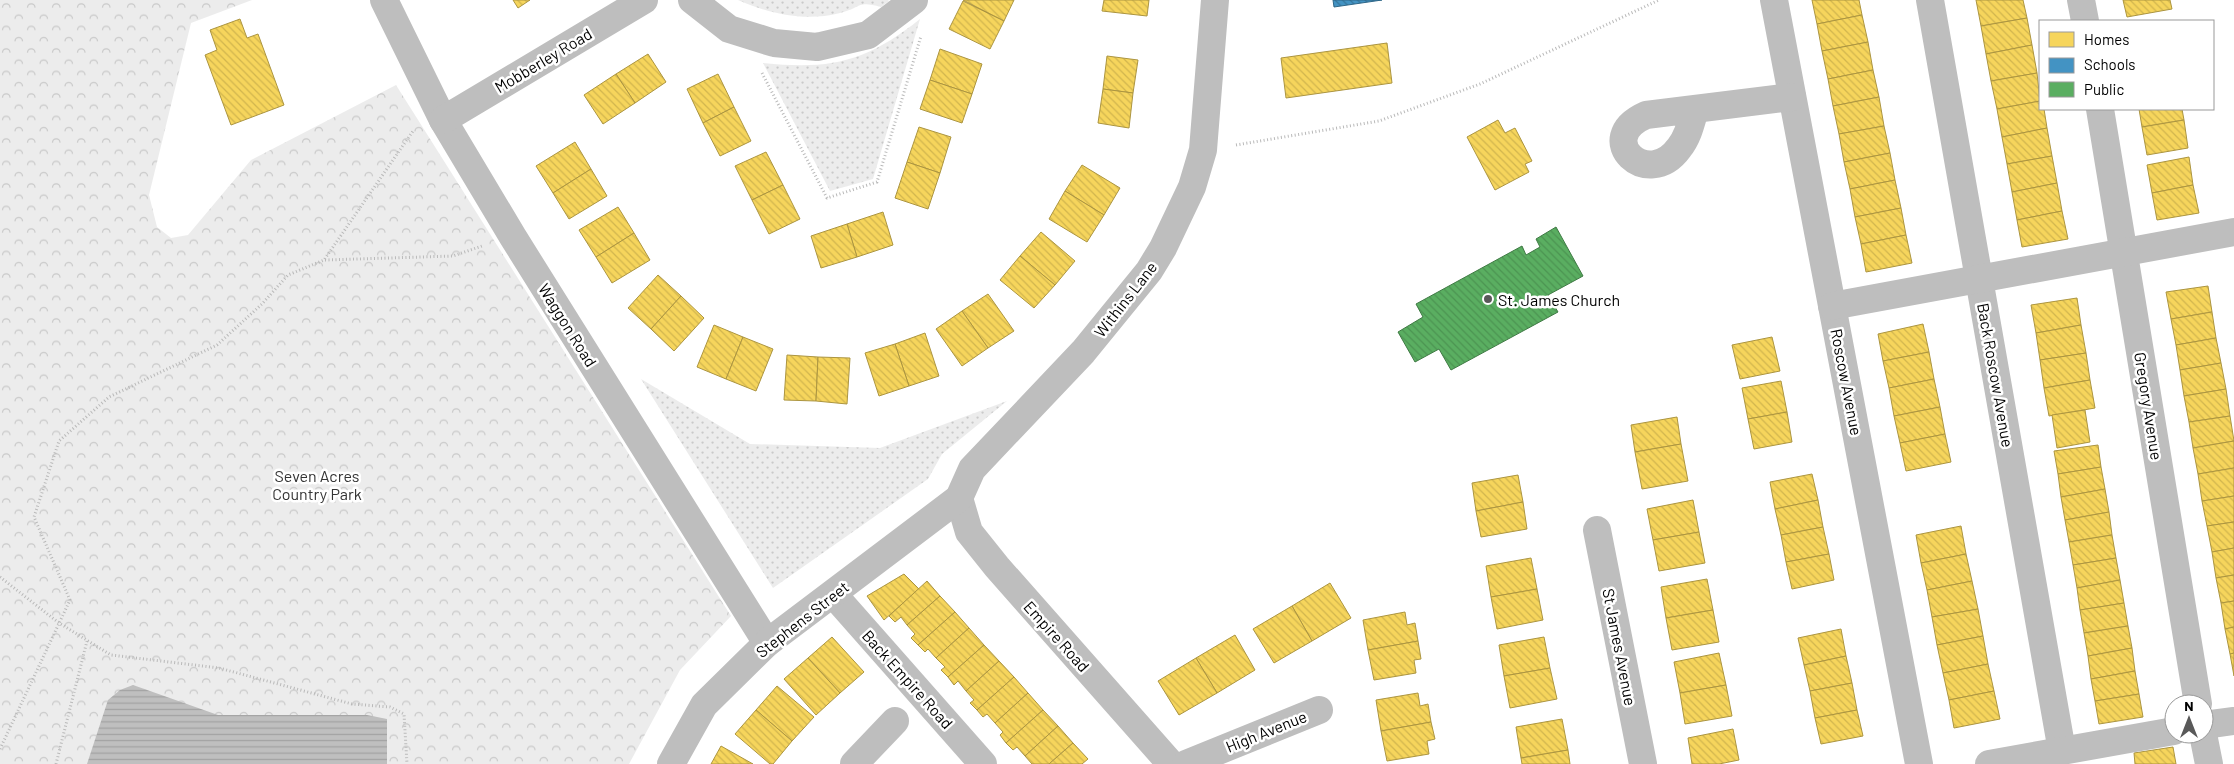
<svg xmlns="http://www.w3.org/2000/svg" width="2234" height="764" font-family="Barlow,sans-serif">
	<defs>
		<pattern id="grass-dots" width="8" height="8" patternUnits="userSpaceOnUse" patternTransform="scale(1.25)"><rect width="8" height="8" fill="#ececec"/><path d="M2 2h.1M6 6h.1" fill="none" stroke="#c9c9c9" stroke-width="1.8" stroke-linecap="round"/></pattern>
		<pattern id="park-crowns" width="20" height="18" patternUnits="userSpaceOnUse" patternTransform="scale(1.25)"><rect width="20" height="18" fill="#ececec"/><path d="M2 6a3 3 0 1 1 6 0M12 15a3 3 0 1 1 6 0" fill="none" stroke="#c9c9c9"/></pattern>
		<pattern id="water-rules" width="6" height="5" patternUnits="userSpaceOnUse" patternTransform="scale(1.25)"><rect width="6" height="5" fill="#bfbfbf"/><path d="M0 2.5h6" fill="none" stroke="#a2a2a2"/></pattern>
		<pattern id="homes-back-hatch" width="6" height="6" patternUnits="userSpaceOnUse" patternTransform="scale(1.25)"><rect width="6" height="6" fill="#f6d55c"/><path d="M-1 5l2 2M0 0l6 6M5-1l2 2" fill="none" stroke="#d1b54e"/></pattern>
		<pattern id="schools-back-hatch" width="6" height="6" patternUnits="userSpaceOnUse" patternTransform="scale(1.25)"><rect width="6" height="6" fill="#4393c3"/><path d="M-1 5l2 2M0 0l6 6M5-1l2 2" fill="none" stroke="#36769c"/></pattern>
		<pattern id="public-back-hatch" width="6" height="6" patternUnits="userSpaceOnUse" patternTransform="scale(1.25)"><rect width="6" height="6" fill="#5aae61"/><path d="M-1 5l2 2M0 0l6 6M5-1l2 2" fill="none" stroke="#4c9452"/></pattern>
	</defs>
	<rect width="100%" height="100%" fill="#fff"/>
	<!-- grass -->
	<g fill="url(#grass-dots)">
		<path d="M738 0H888L889 1 881 7C857 0 861 8 840 13 805 22 770 14 738 0Z"/>
		<path d="M920 19 873 179 830 191 763 63C831 70 866 62 920 19Z"/>
		<polygon points="641,379 750,444 880,448 1007,401 942,454 928,479 773,588"/>
	</g>
	<!-- park -->
	<polygon fill="url(#park-crowns)" points="0,0 252,0 191,23 149,195 157,227 171,238 188,235 251,160 396,85 731,616 680,670 629,764 0,764"/>
	<!-- water -->
	<polygon fill="url(#water-rules)" points="133,685 218,715 367,715 387,719 387,764 87,764 108,700 120,690"/>
	<!-- homes -->
	<g fill="url(#homes-back-hatch)" stroke="#ac9540">
		<polygon points="513,0 530,0 518,8"/>
		<polygon points="963,0 1014,0 1004,21"/>
		<polygon points="1104,0 1149,0 1147,16 1102,11"/>
		<polygon points="1812,0 1859,0 1862,15 1817,24"/>
		<polygon points="1976,0 2023,0 2027,18 1981,26"/>
		<polygon points="2123,0 2170,0 2172,9 2127,17"/>
		<polygon points="963,1 1004,21 990,49 949,29"/>
		<polygon points="1862,15 1868,42 1822,51 1817,24"/>
		<polygon points="2027,18 2032,45 1986,54 1981,26"/>
		<polygon points="240,19 247,38 258,34 284,105 231,125 205,55 217,50 210,30"/>
		<polygon points="1868,42 1873,70 1828,79 1822,51"/>
		<polygon points="1387,43 1392,83 1286,98 1281,58"/>
		<polygon points="2032,45 2037,73 1991,81 1986,54"/>
		<polygon points="940,49 982,64 972,94 930,80"/>
		<polygon points="648,54 666,82 635,103 616,74"/>
		<polygon points="1107,56 1138,60 1133,93 1103,89"/>
		<polygon points="1873,70 1879,97 1833,106 1828,79"/>
		<polygon points="2037,73 2040,101 1997,109 1991,81"/>
		<polygon points="616,74 635,103 603,124 584,95"/>
		<polygon points="718,74 734,107 703,123 687,89"/>
		<polygon points="930,80 972,94 962,123 920,109"/>
		<polygon points="1103,89 1133,93 1129,128 1098,123"/>
		<polygon points="1879,97 1884,126 1839,134 1833,106"/>
		<polygon points="2040,101 2040,109 2044,109 2047,128 2002,137 1997,109"/>
		<polygon points="734,107 751,141 720,156 703,123"/>
		<polygon points="2139,109 2182,109 2184,120 2142,127"/>
		<polygon points="1498,120 1505,133 1515,128 1532,161 1525,164 1529,172 1495,190 1467,137"/>
		<polygon points="2184,120 2188,148 2147,155 2142,127"/>
		<polygon points="1884,126 1890,153 1844,162 1839,134"/>
		<polygon points="919,127 951,137 940,173 907,162"/>
		<polygon points="2047,128 2052,156 2007,164 2002,137"/>
		<polygon points="575,142 591,169 553,193 536,166"/>
		<polygon points="766,152 783,185 752,200 735,166"/>
		<polygon points="1890,153 1895,180 1850,189 1844,162"/>
		<polygon points="2052,156 2057,183 2012,192 2007,164"/>
		<polygon points="2189,157 2193,185 2152,193 2147,165"/>
		<polygon points="907,162 940,173 928,209 895,198"/>
		<polygon points="1082,165 1120,188 1104,215 1065,191"/>
		<polygon points="591,169 607,196 569,219 553,193"/>
		<polygon points="1895,180 1901,208 1855,217 1850,189"/>
		<polygon points="2057,183 2062,211 2017,220 2012,192"/>
		<polygon points="783,185 800,219 769,234 752,200"/>
		<polygon points="2193,185 2199,213 2157,220 2152,193"/>
		<polygon points="1065,191 1104,215 1087,242 1049,219"/>
		<polygon points="618,207 634,233 596,257 579,230"/>
		<polygon points="1901,208 1906,235 1861,244 1855,217"/>
		<polygon points="2062,211 2068,239 2022,247 2017,220"/>
		<polygon points="883,212 893,245 857,257 847,224"/>
		<polygon points="847,224 857,257 821,268 811,236"/>
		<polygon points="1041,232 1075,261 1055,285 1020,256"/>
		<polygon points="634,233 650,260 612,283 596,257"/>
		<polygon points="1906,235 1912,263 1866,272 1861,244"/>
		<polygon points="1020,256 1055,285 1034,308 1000,280"/>
		<polygon points="658,275 681,296 651,329 628,308"/>
		<polygon points="2208,286 2212,312 2171,319 2166,292"/>
		<polygon points="988,294 1014,331 988,348 962,311"/>
		<polygon points="681,296 704,318 674,351 651,329"/>
		<polygon points="2077,298 2081,325 2036,333 2031,305"/>
		<polygon points="962,311 988,348 962,366 936,329"/>
		<polygon points="2212,312 2216,338 2176,345 2171,319"/>
		<polygon points="1923,324 1929,352 1883,361 1878,334"/>
		<polygon points="714,325 743,337 726,379 697,367"/>
		<polygon points="2081,325 2086,353 2040,360 2036,333"/>
		<polygon points="925,333 939,376 909,386 895,344"/>
		<polygon points="743,337 773,349 756,391 726,379"/>
		<polygon points="1772,337 1780,371 1740,379 1732,345"/>
		<polygon points="2216,338 2221,363 2180,370 2176,345"/>
		<polygon points="895,344 909,386 879,396 865,353"/>
		<polygon points="1929,352 1934,379 1889,388 1883,361"/>
		<polygon points="2086,353 2090,380 2044,388 2040,360"/>
		<polygon points="787,355 818,357 816,401 784,400"/>
		<polygon points="818,357 850,358 847,404 816,401"/>
		<polygon points="2221,363 2226,389 2184,396 2180,370"/>
		<polygon points="1934,379 1940,407 1894,416 1889,388"/>
		<polygon points="2090,380 2095,408 2049,416 2044,388"/>
		<polygon points="1781,381 1787,412 1748,419 1742,388"/>
		<polygon points="2226,389 2230,416 2189,422 2184,396"/>
		<polygon points="1940,407 1945,434 1900,443 1894,416"/>
		<polygon points="2085,410 2090,442 2057,448 2052,415"/>
		<polygon points="1787,412 1792,442 1754,449 1748,419"/>
		<polygon points="2230,416 2234,441 2193,448 2189,422"/>
		<polygon points="1677,417 1681,444 1635,452 1631,425"/>
		<polygon points="1945,434 1951,462 1906,471 1900,443"/>
		<polygon points="2234,441 2234,468 2198,474 2193,448"/>
		<polygon points="1681,444 1688,481 1642,489 1635,452"/>
		<polygon points="2098,445 2101,467 2058,474 2054,451"/>
		<polygon points="2101,467 2105,489 2061,497 2058,474"/>
		<polygon points="2234,468 2234,496 2202,501 2198,474"/>
		<polygon points="1812,474 1818,500 1775,509 1770,482"/>
		<polygon points="1518,475 1523,502 1476,511 1472,483"/>
		<polygon points="2105,489 2109,512 2065,520 2061,497"/>
		<polygon points="2234,496 2234,522 2207,526 2202,501"/>
		<polygon points="1693,500 1699,532 1653,540 1647,509"/>
		<polygon points="1818,500 1823,527 1781,535 1775,509"/>
		<polygon points="1523,502 1527,529 1481,537 1476,511"/>
		<polygon points="2109,512 2112,535 2069,542 2065,520"/>
		<polygon points="2234,522 2234,548 2212,552 2207,526"/>
		<polygon points="1961,526 1966,554 1921,563 1916,535"/>
		<polygon points="1823,527 1829,554 1786,562 1781,535"/>
		<polygon points="1699,532 1705,563 1659,571 1653,540"/>
		<polygon points="2112,535 2116,558 2073,565 2069,542"/>
		<polygon points="2234,548 2234,575 2216,578 2212,552"/>
		<polygon points="1829,554 1834,580 1792,589 1786,562"/>
		<polygon points="1966,554 1972,581 1927,590 1921,563"/>
		<polygon points="1531,558 1537,589 1491,597 1486,566"/>
		<polygon points="2116,558 2120,580 2077,588 2073,565"/>
		<polygon points="904,574 919,589 884,620 867,596"/>
		<polygon points="2234,575 2234,601 2221,603 2216,578"/>
		<polygon points="1707,579 1713,610 1666,618 1661,587"/>
		<polygon points="2120,580 2124,603 2080,610 2077,588"/>
		<polygon points="927,581 940,596 907,625 901,617 895,622 889,616"/>
		<polygon points="1972,581 1978,609 1932,617 1927,590"/>
		<polygon points="1330,583 1351,618 1312,641 1292,606"/>
		<polygon points="1537,589 1543,620 1497,629 1491,597"/>
		<polygon points="940,596 955,612 918,645 911,638 915,634 907,625"/>
		<polygon points="2234,601 2234,627 2225,629 2221,603"/>
		<polygon points="2124,603 2128,626 2084,633 2080,610"/>
		<polygon points="1292,606 1312,641 1274,663 1253,629"/>
		<polygon points="1978,609 1983,636 1937,645 1932,617"/>
		<polygon points="1713,610 1719,642 1672,650 1666,618"/>
		<polygon points="955,612 969,628 936,658 928,649 925,652 918,645"/>
		<polygon points="1405,612 1407,625 1415,623 1418,641 1368,650 1363,620"/>
		<polygon points="2128,626 2132,648 2088,656 2084,633"/>
		<polygon points="2234,627 2234,653 2230,654 2225,629"/>
		<polygon points="969,628 984,645 948,677 941,670 945,667 936,658"/>
		<polygon points="1841,629 1846,656 1804,665 1798,638"/>
		<polygon points="1235,635 1255,670 1217,693 1196,658"/>
		<polygon points="1983,636 1988,664 1943,673 1937,645"/>
		<polygon points="832,637 864,672 840,693 808,658"/>
		<polygon points="1544,637 1550,668 1504,676 1499,645"/>
		<polygon points="1418,641 1421,659 1414,660 1416,673 1374,680 1368,650"/>
		<polygon points="984,645 999,661 966,691 958,681 954,685 948,677"/>
		<polygon points="2132,648 2135,671 2091,679 2088,656"/>
		<polygon points="1719,653 1726,685 1680,693 1674,662"/>
		<polygon points="2234,653 2234,676 2230,654"/>
		<polygon points="1846,656 1852,683 1810,691 1804,665"/>
		<polygon points="808,658 840,693 816,715 784,679"/>
		<polygon points="1196,658 1217,693 1179,715 1158,681"/>
		<polygon points="999,661 1014,677 977,710 970,703 974,700 966,691"/>
		<polygon points="1988,664 1994,691 1949,700 1943,673"/>
		<polygon points="1550,668 1557,699 1510,708 1504,676"/>
		<polygon points="2135,671 2139,694 2095,701 2091,679"/>
		<polygon points="1014,677 1028,693 995,723 987,714 983,717 977,710"/>
		<polygon points="1852,683 1857,710 1815,718 1810,691"/>
		<polygon points="1726,685 1732,716 1685,724 1680,693"/>
		<polygon points="777,686 814,717 792,741 756,710"/>
		<polygon points="1994,691 2000,719 1954,728 1949,700"/>
		<polygon points="1028,693 1043,710 1006,743 1000,735 1003,732 995,723"/>
		<polygon points="1418,693 1420,706 1428,704 1431,722 1381,731 1376,700"/>
		<polygon points="2139,694 2143,717 2099,724 2095,701"/>
		<polygon points="756,710 792,741 773,764 770,764 735,734"/>
		<polygon points="1043,710 1058,726 1025,756 1017,747 1013,750 1006,743"/>
		<polygon points="1857,710 1863,736 1821,744 1815,718"/>
		<polygon points="1562,719 1568,750 1521,758 1516,727"/>
		<polygon points="1431,722 1435,739 1427,741 1429,754 1387,761 1381,731"/>
		<polygon points="1058,726 1073,743 1049,764 1032,764 1025,756"/>
		<polygon points="1733,729 1739,760 1719,764 1692,764 1688,738"/>
		<polygon points="1073,743 1088,759 1082,764 1049,764"/>
		<polygon points="721,746 753,764 711,764"/>
		<polygon points="2173,747 2176,764 2135,764 2134,753"/>
		<polygon points="1568,750 1570,764 1522,764 1521,758"/>
	</g>
	<!-- schools -->
	<polygon fill="url(#schools-back-hatch)" stroke="#2f6788" points="1333,0 1382,0 1334,7"/>
	<!-- public -->
	<polygon fill="url(#public-back-hatch)" stroke="#3f7a44" points="1556,227 1583,276 1548,295 1558,312 1451,370 1439,349 1415,362 1398,332 1423,317 1416,304 1522,246 1526,255 1540,247 1536,239"/>
	<g fill="none" stroke-linecap="round" stroke-linejoin="round">
		<!-- path -->
		<g stroke="#b9b9b9" stroke-width="3" stroke-dasharray="1 2.5" stroke-linecap="butt">
			<polyline points="762,73 827,198 877,182 921,36"/>
			<polyline points="1236,145 1379,121 1480,84 1659,0"/>
			<polyline points="325,260 453,256 482,246"/>
			<polyline points="0,577 59,623 111,655 219,668 352,704 390,707 404,714 407,764"/>
			<polyline points="0,749 70,600 34,517 59,441 109,397 217,345 262,304 288,275 324,260 413,131"/>
			<polyline points="56,764 87,641"/>
		</g>
		<!-- minor -->
		<g stroke="#bebebe" stroke-width="28">
			<polyline points="384,0 443,120 513,237 767,643"/>
			<polyline points="692,0 729,29 774,43 817,47 868,35 914,0"/>
			<polyline points="1774,0 1919,764"/>
			<polyline points="1930,0 2062,751"/>
			<polyline points="2081,0 2085,21"/>
			<path d="M1695 109C1691 123 1688 137 1679 148 1648 191 1592 139 1646 115L1792 97"/>
			<polyline points="2100,109 2198,704"/>
			<polyline points="443,120 644,0"/>
			<polyline points="1832,306 2234,232"/>
			<polyline points="959,498 969,532 997,567 1171,764"/>
			<polyline points="1597,530 1643,764"/>
			<polyline points="833,594 983,764"/>
			<polyline points="2204,725 2234,721"/>
			<polyline points="2203,734 2209,764"/>
			<polyline points="671,764 704,705 767,643 959,498 972,469 1083,352 1149,271 1163,248 1192,187 1203,150 1215,0"/>
			<polyline points="854,764 895,721"/>
			<polyline points="1186,764 1319,710"/>
			<polyline points="1989,764 2174,731"/>
		</g>
	</g>
	<!-- markers -->
	<circle fill="#595959" stroke="#fff" stroke-width="2" cx="1488" cy="299" r="5"/>
	<g text-anchor="middle" dominant-baseline="central" stroke-width="5" stroke-linejoin="round" paint-order="stroke">
		<!-- street labels -->
		<g font-size="16" fill="#000" stroke="#fff">
			<text transform="translate(543 60) rotate(-31)">Mobberley Road</text>
			<text transform="translate(1125 299) rotate(-52)">Withins Lane</text>
			<text transform="translate(568 325) rotate(58)">Waggon Road</text>
			<text transform="translate(1996 375) rotate(80)">Back Roscow Avenue</text>
			<text transform="translate(1847 382) rotate(79)">Roscow Avenue</text>
			<text transform="translate(2149 406) rotate(81)">Gregory Avenue</text>
			<text transform="translate(802 619) rotate(-38)">Stephens Street</text>
			<text transform="translate(1057 636) rotate(48)">Empire Road</text>
			<text transform="translate(1620 647) rotate(79)">St James Avenue</text>
			<text transform="translate(908 679) rotate(48)">Back Empire Road</text>
			<text transform="translate(1266 731) rotate(-22)">High Avenue</text>
		</g>
		<!-- poi labels -->
		<g font-size="16" fill="#000" stroke="#fff" text-anchor="start">
			<text x="1498" y="299">St. James Church</text>
		</g>
		<!-- park labels -->
		<g font-size="16" fill="#333" stroke="#fff">
			<text x="317" y="475">Seven Acres<tspan x="317" dy="18">Country Park</tspan></text>
		</g>
	</g>
	<!-- legend -->
	<rect x="2039" y="20" width="175" height="90" fill="#ffffff" stroke="#999999"/>
	<rect x="2049" y="32" width="25" height="15" fill="#f6d55c" stroke="#999999"/>
	<text x="2084" y="45" font-size="15" fill="#000000">Homes</text>
	<rect x="2049" y="58" width="25" height="15" fill="#4393c3" stroke="#999999"/>
	<text x="2084" y="70" font-size="15" fill="#000000">Schools</text>
	<rect x="2049" y="82" width="25" height="15" fill="#5aae61" stroke="#999999"/>
	<text x="2084" y="95" font-size="15" fill="#000000">Public</text>
	<!-- north arrow -->
	<g transform="translate(2189 719)"><circle r="24" fill="#ffffff" stroke="#999999"/>
	<path d="M0-4L9 19L0 12L-9 19Z" fill="#595959"/>
	<text y="-8" font-size="14" font-weight="bold" text-anchor="middle" fill="#000000">N</text>
	</g>
</svg>
